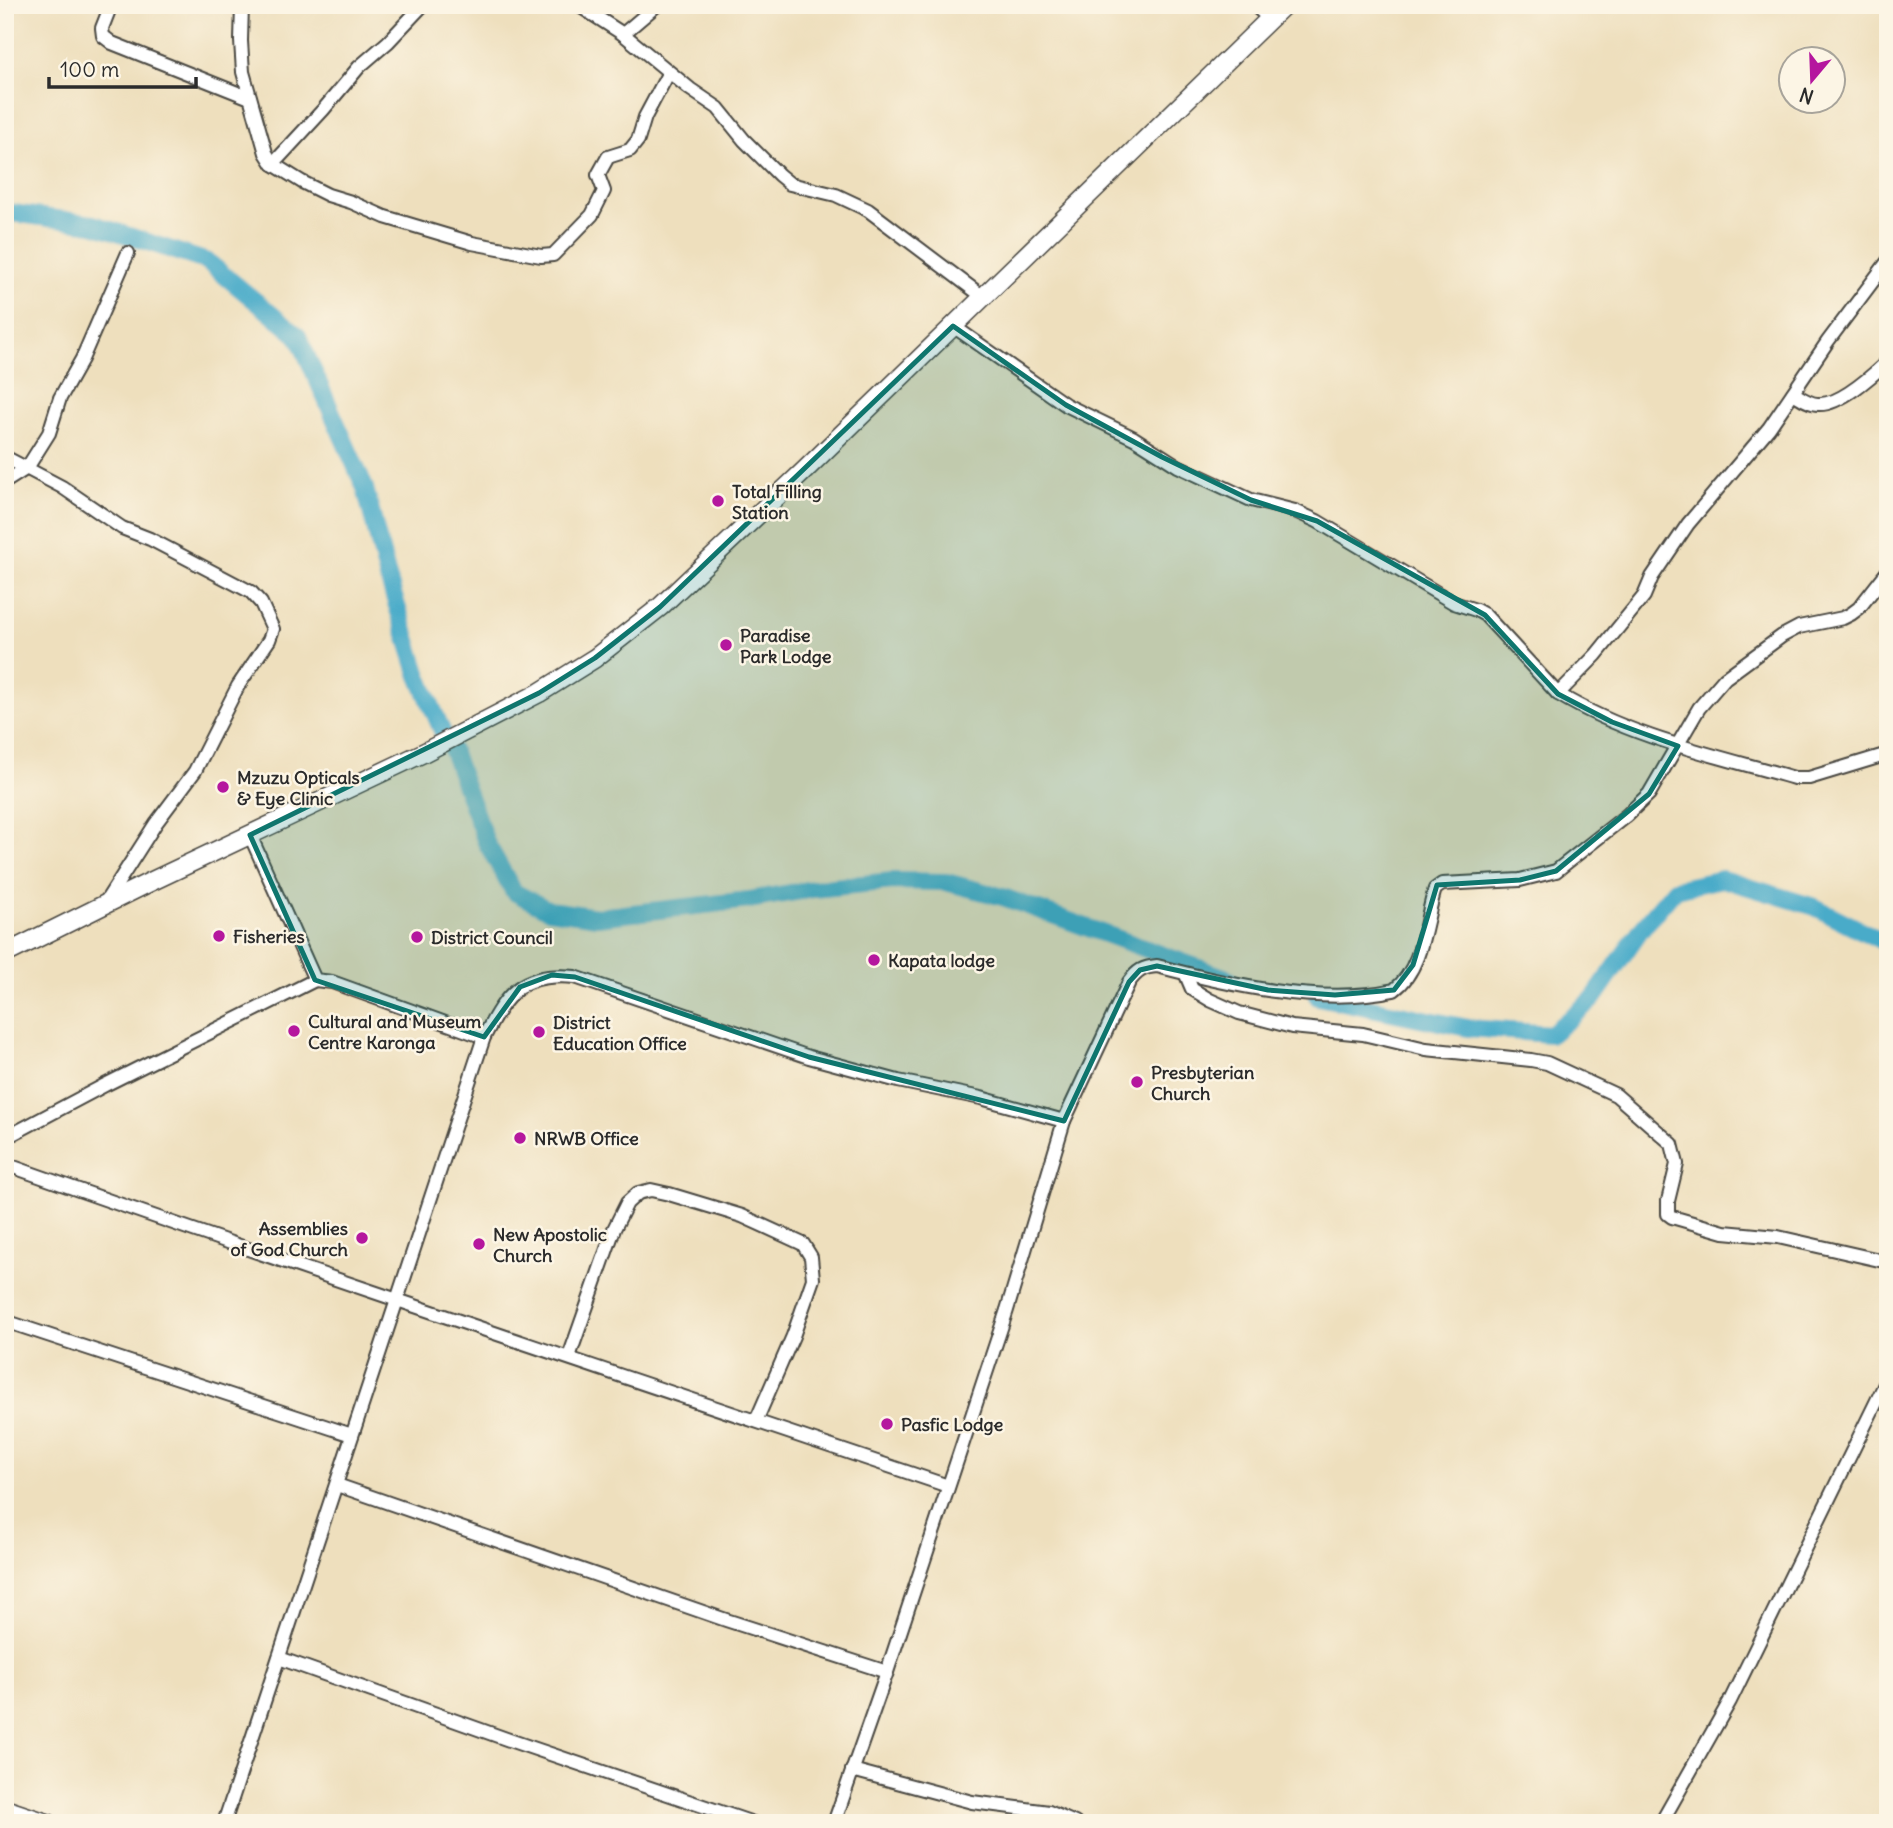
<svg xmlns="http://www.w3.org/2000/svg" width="1893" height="1828" font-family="Delius,sans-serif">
	<rect width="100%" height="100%" fill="#fcf5e5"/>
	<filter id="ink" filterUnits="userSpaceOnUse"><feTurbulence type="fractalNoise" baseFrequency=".0143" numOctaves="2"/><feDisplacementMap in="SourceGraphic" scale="14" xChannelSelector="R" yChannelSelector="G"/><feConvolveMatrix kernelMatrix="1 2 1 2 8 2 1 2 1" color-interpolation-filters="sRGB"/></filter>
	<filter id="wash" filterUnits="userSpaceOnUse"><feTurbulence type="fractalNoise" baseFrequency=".00686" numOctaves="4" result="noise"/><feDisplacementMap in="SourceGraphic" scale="28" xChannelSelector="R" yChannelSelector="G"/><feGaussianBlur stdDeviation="1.57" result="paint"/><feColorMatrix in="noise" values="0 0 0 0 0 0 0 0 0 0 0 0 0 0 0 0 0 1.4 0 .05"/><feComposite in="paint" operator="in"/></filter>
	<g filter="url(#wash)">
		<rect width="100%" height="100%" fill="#eedfbd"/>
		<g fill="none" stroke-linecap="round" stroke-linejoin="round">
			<!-- river -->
			<g stroke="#4aabc9" stroke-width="18">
				<polyline points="5,212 93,224 208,262 298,336 365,488 387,574 419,676 443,733"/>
				<polyline points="452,751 486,842 514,892 549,910 597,917 749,900 813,889 893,881 946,882 1003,897 1229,979"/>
				<polyline points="1318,997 1468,1028 1551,1034 1593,999 1642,928 1675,889 1722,879 1815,907 1888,944"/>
			</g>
		</g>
	</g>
	<g filter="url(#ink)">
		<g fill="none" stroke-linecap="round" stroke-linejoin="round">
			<!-- minor casing -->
			<g stroke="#484641" stroke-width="16">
				<g id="minor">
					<polyline points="111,5 102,28 103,36 112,43 250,98"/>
					<polyline points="242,5 241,41 243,72 266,153 273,164 302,182 328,195 351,202 385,217 472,243 541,256 553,255 592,215 604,191 598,175 608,157 630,150 638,140 645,117 669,72"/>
					<polyline points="578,5 623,34 657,5"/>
					<polyline points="1254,5 1269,18"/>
					<polyline points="623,34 690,89 718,108 744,140 779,175 790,184 836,195 868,210 982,296"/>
					<polyline points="273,164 323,110 359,67 388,42 423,5"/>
					<polyline points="953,326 1066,405 1134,438 1178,466 1251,500 1295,511 1317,521 1454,603 1476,610 1485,615 1558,694 1596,655 1644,596 1652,577 1688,524 1769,428 1828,341 1888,261"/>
					<path d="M1793 393C1800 397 1809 404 1818 404 1839 406 1873 375 1888 361"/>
					<polyline points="5,457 62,487 122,528 150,539 251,592 261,603 273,629 269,640 238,686 195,771 156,823 103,906"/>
					<polyline points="5,482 27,468 49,433 60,398 82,359 128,253"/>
					<path d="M1558 694C1631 738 1714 755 1794 778H1809L1888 754"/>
					<path d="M250 835 315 980 332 982 484 1037C507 992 522 972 575 977L809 1057 898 1081 981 1098 1064 1121"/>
					<polyline points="1186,975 1192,989 1210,1000 1239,1013 1292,1027 1363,1034 1426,1049 1531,1060 1547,1063 1616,1095 1672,1144 1677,1164 1668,1201 1668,1214 1672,1217 1724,1232 1778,1237 1888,1262"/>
					<polyline points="5,1138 105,1085 315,980"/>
					<path d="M5 1164C318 1275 634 1380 948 1486"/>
					<polyline points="5,1321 352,1435"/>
					<polyline points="569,1357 614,1229 627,1203 638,1193 651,1190 669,1194 742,1216 803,1244 811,1257 813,1279 793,1336 756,1421"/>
					<polyline points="337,1485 726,1620 887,1672"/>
					<polyline points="279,1658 512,1741 753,1823"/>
					<polyline points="852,1770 972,1802 1049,1812 1075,1823"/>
					<polyline points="224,1823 484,1037"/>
					<path d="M834 1823 887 1672 1007 1310 1064 1121 1129 982C1137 971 1143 967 1157 966 1229 985 1320 1006 1394 990 1423 969 1425 920 1435 889L1442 884 1520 880 1556 871 1627 815 1649 794 1699 708 1725 678 1782 636 1799 627 1843 618 1851 614 1859 608 1888 571"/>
					<polyline points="1661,1823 1730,1701 1888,1378"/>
				</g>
			</g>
			<!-- major casing -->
			<g stroke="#484641" stroke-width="19">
				<polyline id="major" points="5,1808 50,1823"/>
			</g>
			<!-- highway casing -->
			<g stroke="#484641" stroke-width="21">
				<polyline id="highway" points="5,954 148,883 423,753 539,693 595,658 660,607 804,471 1284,5"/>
			</g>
			<!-- minor -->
			<use href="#minor" stroke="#fff" stroke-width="12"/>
			<!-- major -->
			<use href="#major" stroke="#fff" stroke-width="16"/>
			<!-- highway -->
			<use href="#highway" stroke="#fff" stroke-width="18"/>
		</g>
	</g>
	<!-- marked area -->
	<path fill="#0f766e" fill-opacity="0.2" stroke="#0f766e" stroke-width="5" stroke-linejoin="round" d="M953 326 1066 405 1162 457 1251 500 1317 521 1485 615 1558 694 1612 722 1678 746 1649 794 1556 871 1520 880 1437 885 1413 965 1394 990 1335 995 1268 990 1157 966 1140 970 1129 982 1064 1121 809 1057 575 977 552 975 520 987 484 1037 315 980 250 835 539 693 595 658 660 607Z"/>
	<!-- markers -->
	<g fill="#b5179e" stroke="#fcf5e5" stroke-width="2.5">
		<circle cx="718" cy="501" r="7"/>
		<circle cx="726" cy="645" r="7"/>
		<circle cx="223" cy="787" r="7"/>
		<circle cx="219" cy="936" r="7"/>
		<circle cx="417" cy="937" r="7"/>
		<circle cx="874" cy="960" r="7"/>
		<circle cx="294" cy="1031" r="7"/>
		<circle cx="539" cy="1032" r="7"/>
		<circle cx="1137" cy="1082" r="7"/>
		<circle cx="520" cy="1138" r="7"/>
		<circle cx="362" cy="1238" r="7"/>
		<circle cx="479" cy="1244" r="7"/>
		<circle cx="887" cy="1424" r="7"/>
	</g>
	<g text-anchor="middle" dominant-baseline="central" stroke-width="5" stroke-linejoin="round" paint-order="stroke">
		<!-- poi labels -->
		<g font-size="18" font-weight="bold" fill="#2b2b2b" stroke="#fcf5e5" text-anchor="start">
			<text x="732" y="491">Total Filling<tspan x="732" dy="21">Station</tspan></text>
			<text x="740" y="635">Paradise<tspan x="740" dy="21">Park Lodge</tspan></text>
			<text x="237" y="777">Mzuzu Opticals<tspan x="237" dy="21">&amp; Eye Clinic</tspan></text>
			<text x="233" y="936">Fisheries</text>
			<text x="431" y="937">District Council</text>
			<text x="888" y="960">Kapata lodge</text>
			<text x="308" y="1021">Cultural and Museum<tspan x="308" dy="21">Centre Karonga</tspan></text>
			<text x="553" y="1022">District<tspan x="553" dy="21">Education Office</tspan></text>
			<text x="1151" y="1072">Presbyterian<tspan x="1151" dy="21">Church</tspan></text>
			<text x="534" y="1138">NRWB Office</text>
			<text x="348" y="1228" text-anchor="end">Assemblies<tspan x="348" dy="21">of God Church</tspan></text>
			<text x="493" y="1234">New Apostolic<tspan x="493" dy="21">Church</tspan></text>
			<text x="901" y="1424">Pasfic Lodge</text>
		</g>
	</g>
	<!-- margin -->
	<rect width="1893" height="1828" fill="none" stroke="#fcf5e5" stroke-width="28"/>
	<!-- north arrow -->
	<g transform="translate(1812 80) rotate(199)"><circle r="33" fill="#fcf5e5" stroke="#a8a49b" stroke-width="2"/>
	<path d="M0-5L12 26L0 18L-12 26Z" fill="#b5179e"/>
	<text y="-10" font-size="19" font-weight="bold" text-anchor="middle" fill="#2b2b2b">N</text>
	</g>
	<!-- scale -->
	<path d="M49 77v10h147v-10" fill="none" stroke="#2b2b2b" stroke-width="3.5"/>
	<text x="60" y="77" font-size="21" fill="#2b2b2b" stroke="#fcf5e5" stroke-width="5" paint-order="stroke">100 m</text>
</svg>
